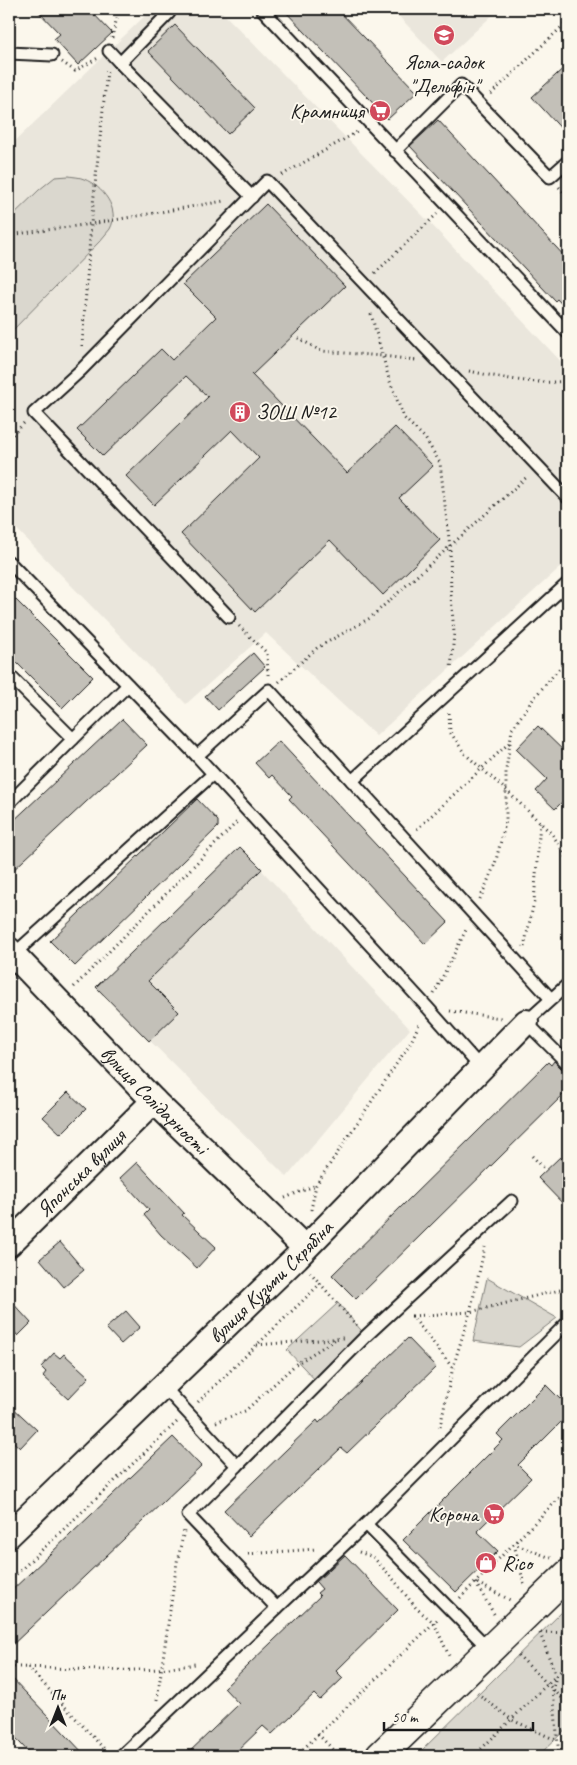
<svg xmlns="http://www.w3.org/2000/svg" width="577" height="1765" font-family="Caveat,sans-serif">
	<rect width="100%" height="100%" fill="#fbf7ec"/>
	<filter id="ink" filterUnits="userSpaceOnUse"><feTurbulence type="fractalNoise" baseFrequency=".02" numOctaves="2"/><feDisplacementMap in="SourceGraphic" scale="10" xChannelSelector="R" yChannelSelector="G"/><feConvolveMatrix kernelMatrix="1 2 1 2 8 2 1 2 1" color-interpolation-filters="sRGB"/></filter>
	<g filter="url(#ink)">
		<!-- built -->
		<g fill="#eae6dc">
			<polygon points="152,9 219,9 429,222 568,369 568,560 376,736 266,633 186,704 9,521 9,147"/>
			<polygon points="392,9 499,9 442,62"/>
			<polygon points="240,847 410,1029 287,1177 96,987"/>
		</g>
		<!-- green -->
		<g fill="#dad7ce" stroke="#7b7a75">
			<path d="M69 176C74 177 80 177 84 179 102 186 121 209 110 229 107 233 103 237 100 241L9 334V219L39 190 55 177Z"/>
			<polygon points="487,1278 557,1318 519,1347 473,1341"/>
			<polygon points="338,1303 366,1336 319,1384 287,1350"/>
			<polygon points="568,1606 568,1727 538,1756 416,1756"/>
		</g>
		<!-- building -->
		<g fill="#c3c0b8" stroke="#1c1c1c">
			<polygon points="36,9 89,9 112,33 78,65 54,39 60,34"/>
			<polygon points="283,9 337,9 417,92 388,119"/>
			<polygon points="175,25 255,108 228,134 148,51"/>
			<polygon points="568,64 568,136 532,97"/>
			<polygon points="438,120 568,260 568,311 557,299 555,301 410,146"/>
			<polygon points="266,204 345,286 252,375 347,473 395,427 433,466 399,498 440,540 383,595 330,540 255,612 181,534 259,458 232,430 154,505 126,476 208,397 186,376 103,456 77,430 161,349 172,360 216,317 183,284"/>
			<polygon points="9,593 93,677 62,708 9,655"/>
			<polygon points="253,653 265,667 218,710 205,696"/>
			<polygon points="122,719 147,745 9,874 9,825"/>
			<polygon points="538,726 568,755 568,796 555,809 536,791 547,779 516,749"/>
			<polygon points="279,741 448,922 425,944 289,799 292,796 272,775 269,778 255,763"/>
			<polygon points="197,799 218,821 218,827 75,966 50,941"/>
			<polygon points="240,847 262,869 148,981 179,1012 149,1041 96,987"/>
			<polygon points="554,1061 563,1070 568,1071 568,1090 356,1299 332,1275 548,1062 551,1065"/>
			<polygon points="68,1092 86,1109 61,1134 43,1117"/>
			<polygon points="560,1157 568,1165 568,1209 538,1178"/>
			<polygon points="137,1162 184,1213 182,1215 216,1247 197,1268 161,1235 144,1215 149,1210 120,1178"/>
			<polygon points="60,1242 84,1270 64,1287 40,1259"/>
			<polygon points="9,1299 31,1323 18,1336 9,1326"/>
			<polygon points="126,1311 140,1327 121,1344 106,1328"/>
			<polygon points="408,1338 436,1367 347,1453 341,1448 249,1536 224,1510 317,1420 319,1423"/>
			<polygon points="54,1353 60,1358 64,1354 89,1377 68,1399 43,1376 46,1372 41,1367"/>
			<polygon points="546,1385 560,1399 568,1390 568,1415 518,1465 531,1478 477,1531 498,1551 456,1592 403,1540 503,1440 497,1434"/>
			<polygon points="9,1404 37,1430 20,1448 9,1438"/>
			<polygon points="173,1437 201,1466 9,1648 9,1593"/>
			<polygon points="345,1555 398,1610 336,1671 343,1678 320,1700 314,1694 272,1734 263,1726 232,1756 185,1756 239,1704 224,1688 320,1596 317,1593 322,1589 316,1582"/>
			<polygon points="9,1675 86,1756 32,1756 9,1731"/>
		</g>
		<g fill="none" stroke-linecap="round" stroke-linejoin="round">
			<!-- service casing -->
			<g stroke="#1c1c1c" stroke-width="15">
				<g id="service">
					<polyline points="262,9 568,333"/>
					<polyline points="169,13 120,63 252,197"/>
					<polyline points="109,51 120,63"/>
					<polyline points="9,53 52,55"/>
					<polyline points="395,151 461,85 550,177 568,161"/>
					<polyline points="9,562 197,756 269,690 352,781 568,583"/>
					<polyline points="229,617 34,413 81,370 267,181 568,498"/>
					<polyline points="9,675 73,739 9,803"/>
					<polyline points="73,739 128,685"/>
					<polyline points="197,756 427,1007 481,1068"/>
					<polyline points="352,781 551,999"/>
					<polyline points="13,955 213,774"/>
					<polyline points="568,984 526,1022 568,1064"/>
					<polyline points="164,1387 237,1466 366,1336 512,1201"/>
					<polyline points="277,1608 366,1524"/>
					<polyline points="490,1650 366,1524 568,1322"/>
					<polyline points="121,1756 277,1608 188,1515 237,1466"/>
				</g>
			</g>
			<!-- minor casing -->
			<g stroke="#1c1c1c" stroke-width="28">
				<g id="minor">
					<path id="s1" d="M9 950 154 1101 304 1247"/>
					<path id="s2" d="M9 1244 154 1101"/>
					<path id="s3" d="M9 1535 297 1257 526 1022"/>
				</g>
			</g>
			<!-- tertiary casing -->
			<g stroke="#1c1c1c" stroke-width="31">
				<polyline id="tertiary" points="380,1756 568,1574"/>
			</g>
			<!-- path -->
			<g stroke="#1c1c1c" stroke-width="3" stroke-dasharray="1 4" stroke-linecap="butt">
				<polyline points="112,38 119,9"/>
				<polyline points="62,62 75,71 98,58"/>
				<polyline points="491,94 568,21"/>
				<polyline points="282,175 357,132"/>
				<polyline points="559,187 568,197"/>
				<polyline points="9,235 91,224 224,201"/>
				<polyline points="375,273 437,214"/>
				<polyline points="371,314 389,379 404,418 425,438 440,463 450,547 451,596 454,633 451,669"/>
				<polyline points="298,338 321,351 382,356 416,360"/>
				<polyline points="82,346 91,224 107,71"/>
				<path d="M469 371C502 378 534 385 568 381"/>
				<polyline points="9,438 24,423"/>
				<polyline points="239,626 267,653 268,675"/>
				<polyline points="279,682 317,648 370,618 528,476"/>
				<polyline points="449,713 450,732 465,754 506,790 552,834 568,859"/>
				<polyline points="417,829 509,743"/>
				<polyline points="480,899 495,864 506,821 506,770 512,729 534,698 568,658"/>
				<polyline points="524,947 534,902 540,822"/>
				<polyline points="74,987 238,821"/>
				<polyline points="434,994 467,928"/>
				<polyline points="450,1011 501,1018"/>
				<polyline points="532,1156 546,1170"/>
				<polyline points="285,1198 316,1185"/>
				<polyline points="311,1210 316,1185 411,1042 420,1022"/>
				<polyline points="310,1272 357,1326"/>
				<polyline points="411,1316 412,1316 452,1367"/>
				<polyline points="412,1316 470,1312 568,1288"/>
				<polyline points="257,1345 343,1338"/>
				<polyline points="198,1402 321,1283"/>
				<polyline points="216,1422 245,1411 296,1364 336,1339"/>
				<polyline points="440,1427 453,1367 470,1312 485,1247"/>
				<polyline points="359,1552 373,1557 394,1580 416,1608 434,1623 450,1658"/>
				<polyline points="248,1554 316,1549"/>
				<polyline points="9,1581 177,1422"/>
				<polyline points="524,1584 514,1544 551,1558"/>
				<polyline points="460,1598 568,1489"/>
				<polyline points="494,1614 475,1582 510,1600"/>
				<polyline points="541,1632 568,1633"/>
				<polyline points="540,1633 556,1676 553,1689 559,1756"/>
				<polyline points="518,1655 568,1704"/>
				<path d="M9 1667C71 1667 134 1676 195 1664"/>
				<polyline points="28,1667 107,1752"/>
				<polyline points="477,1693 512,1720 558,1741"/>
				<polyline points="157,1700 177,1562 184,1531"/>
				<polyline points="318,1734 339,1756"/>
				<polyline points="296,1756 439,1618"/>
				<polyline points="474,1756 568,1664"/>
			</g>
			<!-- service -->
			<use href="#service" stroke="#fbf7ec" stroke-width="11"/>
			<!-- minor -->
			<use href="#minor" stroke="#fbf7ec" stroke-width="24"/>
			<!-- tertiary -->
			<use href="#tertiary" stroke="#fbf7ec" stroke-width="28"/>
		</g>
	</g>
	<!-- icons -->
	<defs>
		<g id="school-disc" transform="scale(1.125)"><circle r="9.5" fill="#d1495b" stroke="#fbf7ec"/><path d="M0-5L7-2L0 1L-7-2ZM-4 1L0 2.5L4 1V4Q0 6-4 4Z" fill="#fff"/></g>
		<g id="supermarket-disc" transform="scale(1.125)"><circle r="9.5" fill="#d1495b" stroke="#fbf7ec"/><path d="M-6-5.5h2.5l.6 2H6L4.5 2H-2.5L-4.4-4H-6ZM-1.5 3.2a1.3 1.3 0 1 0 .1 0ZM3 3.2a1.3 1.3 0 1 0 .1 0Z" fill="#fff"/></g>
		<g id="building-disc" transform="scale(1.125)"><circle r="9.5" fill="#d1495b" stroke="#fbf7ec"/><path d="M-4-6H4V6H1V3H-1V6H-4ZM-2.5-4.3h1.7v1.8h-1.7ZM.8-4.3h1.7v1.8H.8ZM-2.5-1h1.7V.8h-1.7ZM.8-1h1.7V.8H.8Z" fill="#fff"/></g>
		<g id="shop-disc" transform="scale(1.125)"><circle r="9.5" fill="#d1495b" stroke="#fbf7ec"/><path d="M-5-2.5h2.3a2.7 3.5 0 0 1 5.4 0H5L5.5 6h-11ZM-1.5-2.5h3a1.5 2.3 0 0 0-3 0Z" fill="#fff"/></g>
	</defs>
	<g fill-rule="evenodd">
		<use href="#school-disc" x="444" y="35"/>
		<use href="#supermarket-disc" x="380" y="111"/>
		<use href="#building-disc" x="240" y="412"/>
		<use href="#supermarket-disc" x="494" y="1514"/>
		<use href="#shop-disc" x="486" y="1563"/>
	</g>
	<g text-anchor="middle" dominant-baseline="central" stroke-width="4" stroke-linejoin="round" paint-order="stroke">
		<!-- poi labels -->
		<g font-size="21" fill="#1c1c1c" stroke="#fbf7ec" text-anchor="end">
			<text x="444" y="62" text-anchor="middle">Ясла-садок<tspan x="444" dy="24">"Дельфін"</tspan></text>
			<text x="364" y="111">Крамниця</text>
			<text x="256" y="412" text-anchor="start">ЗОШ №12</text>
			<text x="478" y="1514">Корона</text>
			<text x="502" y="1563" text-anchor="start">Rico</text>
		</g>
		<!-- street labels -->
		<g font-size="21" fill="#1c1c1c" stroke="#fbf7ec">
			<text stroke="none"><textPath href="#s1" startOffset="209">вулиця Солідарності</textPath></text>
			<text stroke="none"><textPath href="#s2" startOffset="101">Японська вулиця</textPath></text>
			<text stroke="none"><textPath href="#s3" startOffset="364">вулиця Кузьми Скрябіна</textPath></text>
		</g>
	</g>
	<!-- margin -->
	<rect width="577" height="1765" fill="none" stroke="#fbf7ec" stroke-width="30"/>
	<rect x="15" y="15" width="547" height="1735" fill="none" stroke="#1c1c1c" stroke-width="2" filter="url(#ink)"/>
	<!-- north arrow -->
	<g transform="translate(58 1708)" stroke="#fbf7ec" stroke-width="4" paint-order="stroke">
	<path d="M0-4L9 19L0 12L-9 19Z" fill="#1c1c1c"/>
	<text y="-8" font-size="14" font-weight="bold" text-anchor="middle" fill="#1c1c1c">Пн</text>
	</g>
	<!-- scale -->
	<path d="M384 1722v8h149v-8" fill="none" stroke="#1c1c1c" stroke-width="2.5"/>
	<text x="392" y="1722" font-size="15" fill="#1c1c1c" stroke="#fbf7ec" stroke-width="4" paint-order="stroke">50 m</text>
</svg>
